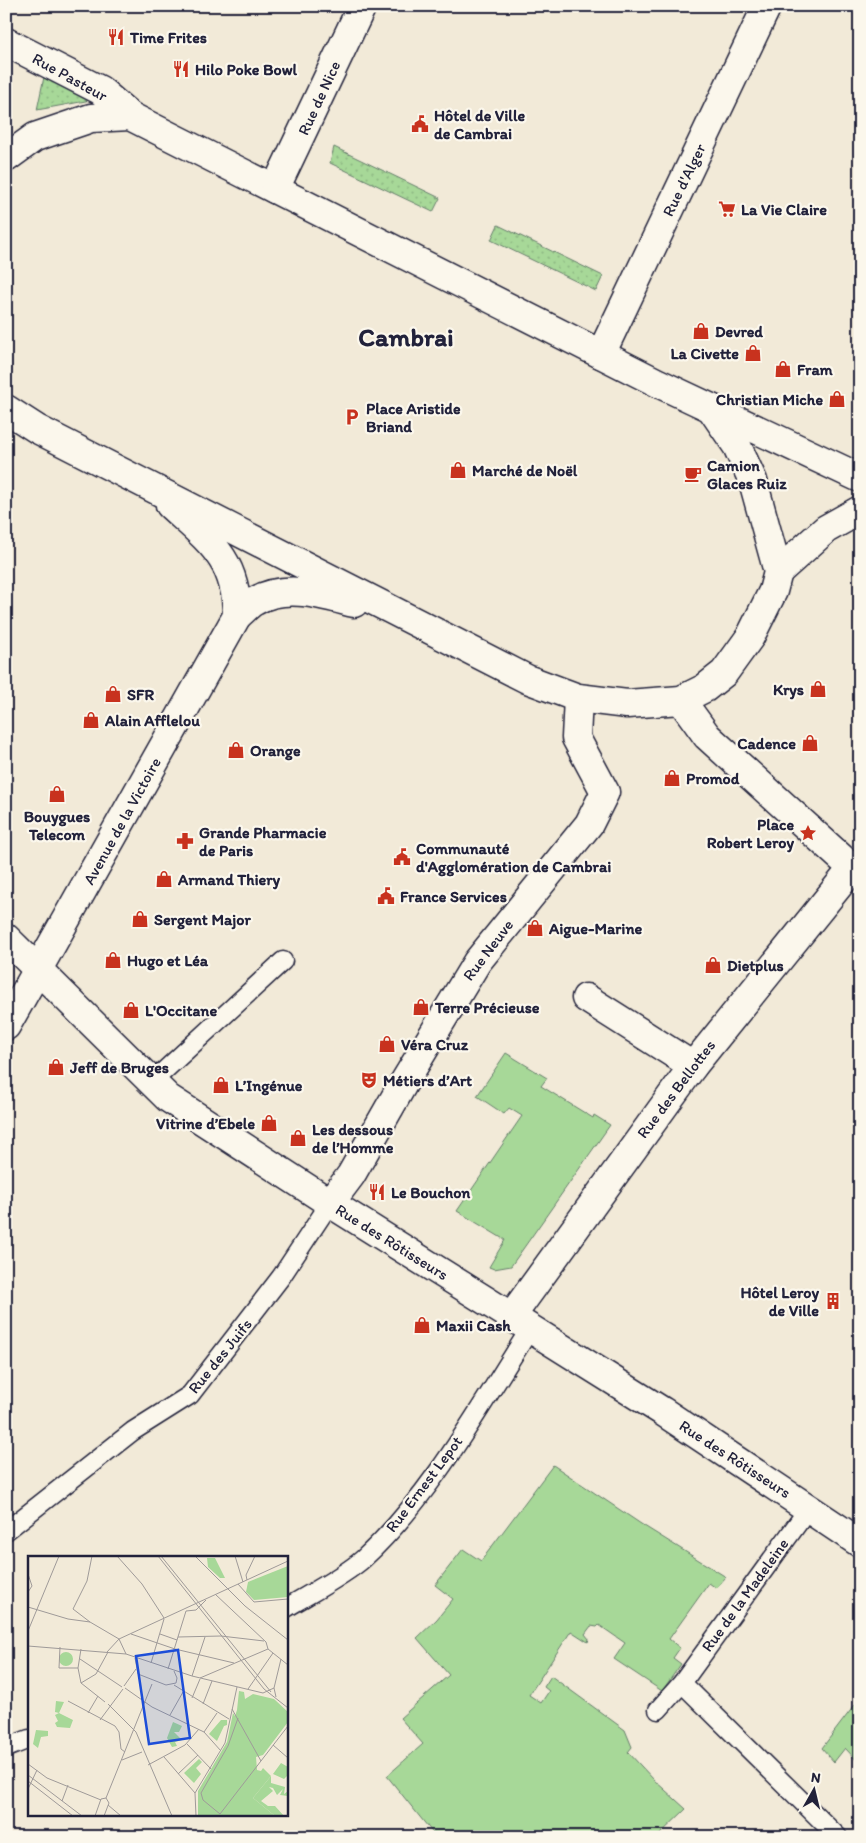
<svg xmlns="http://www.w3.org/2000/svg" width="866" height="1843" font-family="Itim,sans-serif">
	<defs>
		<pattern id="grass-dots" width="8" height="8" patternUnits="userSpaceOnUse" patternTransform="scale(1.25)"><rect width="8" height="8" fill="#a7d898"/><path d="M2 2h.1M6 6h.1" fill="none" stroke="#8fb984" stroke-width="1.8" stroke-linecap="round"/></pattern>
	</defs>
	<rect width="100%" height="100%" fill="#f2ead8"/>
	<filter id="ink" filterUnits="userSpaceOnUse"><feTurbulence type="fractalNoise" baseFrequency=".02" numOctaves="2"/><feDisplacementMap in="SourceGraphic" scale="10" xChannelSelector="R" yChannelSelector="G"/><feConvolveMatrix kernelMatrix="1 2 1 2 8 2 1 2 1" color-interpolation-filters="sRGB"/></filter>
	<g filter="url(#ink)">
		<!-- grass -->
		<g fill="url(#grass-dots)" stroke="#647d6a">
			<polygon points="44,77 91,100 37,110"/>
			<polygon points="334,147 440,198 433,212 330,163"/>
			<polygon points="498,225 603,276 596,291 491,240"/>
		</g>
		<!-- garden -->
		<g fill="#a7d898" stroke="#647d6a">
			<polygon points="506,1053 547,1078 541,1086 593,1118 594,1115 610,1125 511,1266 494,1269 489,1267 505,1240 457,1211 522,1116 509,1108 504,1114 477,1096"/>
			<polygon points="553,1465 641,1524 726,1577 716,1588 709,1583 669,1639 680,1648 673,1658 681,1664 662,1691 614,1659 625,1643 599,1625 597,1627 591,1626 585,1634 589,1639 588,1642 571,1631 529,1695 541,1703 549,1691 544,1687 551,1676 625,1730 632,1747 628,1752 654,1780 686,1809 657,1837 622,1837 617,1830 607,1837 436,1837 387,1776 423,1744 400,1718 449,1675 417,1638 437,1619 453,1599 435,1585 463,1549 481,1561"/>
			<polygon points="860,1698 860,1764 845,1748 834,1762 822,1748"/>
		</g>
		<g fill="none" stroke-linecap="round" stroke-linejoin="round">
			<!-- lane casing -->
			<g stroke="#22223b" stroke-width="21">
				<g id="lane">
					<polyline points="152,1082 283,961"/>
					<polyline points="6,1531 133,1431 190,1395 281,1277 330,1203"/>
					<path d="M286 1608C309 1594 344 1576 363 1559 432 1495 479 1408 530 1329"/>
					<polyline points="682,1683 838,1837"/>
					<polyline points="658,1710 682,1683 809,1508"/>
					<polyline points="6,1748 29,1739"/>
				</g>
			</g>
			<!-- street casing -->
			<g stroke="#22223b" stroke-width="31">
				<g id="street">
					<polyline points="6,42 100,90 130,116"/>
					<polyline points="6,158 35,137 91,118 130,116 658,383 860,478"/>
					<polyline points="275,189 362,6"/>
					<polyline points="601,354 767,6"/>
					<polyline points="6,409 37,429 527,679 578,698 627,704 681,700 705,688 724,673 750,637 773,591 778,572 753,481 737,446 711,408"/>
					<path d="M170 505C209 541 237 559 237 616"/>
					<polyline points="778,572 826,529 860,510"/>
					<polyline points="681,700 707,736 860,875"/>
					<polyline points="6,938 168,1098 330,1203 662,1411 860,1543"/>
					<polyline points="586,998 693,1066"/>
					<path d="M6 1026 237 616C243 611 249 604 255 601 286 583 322 595 354 603"/>
					<polyline points="330,1203 351,1175 403,1084 477,962 589,824 605,792 576,738 578,698"/>
					<polyline points="511,1317 693,1066 852,869"/>
				</g>
			</g>
			<!-- lane -->
			<use href="#lane" stroke="#fbf7ec" stroke-width="18"/>
			<!-- street -->
			<use href="#street" stroke="#fbf7ec" stroke-width="28"/>
		</g>
	</g>
	<!-- icons -->
	<defs>
		<g id="restaurant-bare" transform="scale(1.35)"><path d="M-5-6h1v4h1v-4h1v4h1v-4h1v5L-1.5 .5V6h-2V.5L-5-1ZM5-6V6H3V1.5H1.5Q1.5-4 5-6Z" fill="#c8321e" stroke="#fbf7ec" stroke-width="2.5" paint-order="stroke"/></g>
		<g id="civic-bare" transform="scale(1.35)"><path d="M-.6-6.5H3V-4.5H.6V-3L4-1V1h2V6H-6V1h2V-1L-.6-3ZM-1.2 2.5V6h2.4V2.5Z" fill="#c8321e" stroke="#fbf7ec" stroke-width="2.5" paint-order="stroke"/></g>
		<g id="supermarket-bare" transform="scale(1.35)"><path d="M-6-5.5h2.5l.6 2H6L4.5 2H-2.5L-4.4-4H-6ZM-1.5 3.2a1.3 1.3 0 1 0 .1 0ZM3 3.2a1.3 1.3 0 1 0 .1 0Z" fill="#c8321e" stroke="#fbf7ec" stroke-width="2.5" paint-order="stroke"/></g>
		<g id="shop-bare" transform="scale(1.35)"><path d="M-5-2.5h2.3a2.7 3.5 0 0 1 5.4 0H5L5.5 6h-11ZM-1.5-2.5h3a1.5 2.3 0 0 0-3 0Z" fill="#c8321e" stroke="#fbf7ec" stroke-width="2.5" paint-order="stroke"/></g>
		<g id="parking-bare" transform="scale(1.35)"><path d="M-3.5-5.5H1a3.5 3.5 0 0 1 0 7H-1V5.5H-3.5ZM-1-3.4V-.6H.8a1.4 1.4 0 0 0 0-2.8Z" fill="#c8321e" stroke="#fbf7ec" stroke-width="2.5" paint-order="stroke"/></g>
		<g id="cafe-bare" transform="scale(1.35)"><path d="M-5.5-4.5H6V0H3Q3 3.5 0 3.5H-2.5Q-5.5 3.5-5.5 0ZM3-3.2v2h1.7v-2ZM-6 4.5H4V6H-6Z" fill="#c8321e" stroke="#fbf7ec" stroke-width="2.5" paint-order="stroke"/></g>
		<g id="sight-bare" transform="scale(1.35)"><path d="M0-6L1.8-2.2L6-1.7L2.9 1.2L3.7 5.4L0 3.3L-3.7 5.4L-2.9 1.2L-6-1.7L-1.8-2.2Z" fill="#c8321e" stroke="#fbf7ec" stroke-width="2.5" paint-order="stroke"/></g>
		<g id="pharmacy-bare" transform="scale(1.35)"><path d="M-2-6h4v4h4v4h-4v4h-4v-4h-4v-4h4Z" fill="#c8321e" stroke="#fbf7ec" stroke-width="2.5" paint-order="stroke"/></g>
		<g id="theatre-bare" transform="scale(1.35)"><path d="M-5-5.5Q0-4 5-5.5V0Q5 5 0 6Q-5 5-5 0ZM-3.3-2.5H-1v1.5H-3.3ZM1-2.5H3.3v1.5H1ZM-2.8 1Q0 5.5 2.8 1Z" fill="#c8321e" stroke="#fbf7ec" stroke-width="2.5" paint-order="stroke"/></g>
		<g id="building-bare" transform="scale(1.35)"><path d="M-4-6H4V6H1V3H-1V6H-4ZM-2.5-4.3h1.7v1.8h-1.7ZM.8-4.3h1.7v1.8H.8ZM-2.5-1h1.7V.8h-1.7ZM.8-1h1.7V.8H.8Z" fill="#c8321e" stroke="#fbf7ec" stroke-width="2.5" paint-order="stroke"/></g>
	</defs>
	<g fill-rule="evenodd">
		<use href="#restaurant-bare" x="116" y="37"/>
		<use href="#restaurant-bare" x="181" y="69"/>
		<use href="#civic-bare" x="420" y="124"/>
		<use href="#supermarket-bare" x="727" y="209"/>
		<use href="#shop-bare" x="701" y="331"/>
		<use href="#shop-bare" x="753" y="353"/>
		<use href="#shop-bare" x="783" y="369"/>
		<use href="#shop-bare" x="837" y="399"/>
		<use href="#parking-bare" x="352" y="417"/>
		<use href="#shop-bare" x="458" y="470"/>
		<use href="#cafe-bare" x="693" y="474"/>
		<use href="#shop-bare" x="818" y="689"/>
		<use href="#shop-bare" x="113" y="694"/>
		<use href="#shop-bare" x="91" y="720"/>
		<use href="#shop-bare" x="810" y="743"/>
		<use href="#shop-bare" x="236" y="750"/>
		<use href="#shop-bare" x="672" y="778"/>
		<use href="#shop-bare" x="57" y="794"/>
		<use href="#sight-bare" x="808" y="833"/>
		<use href="#pharmacy-bare" x="185" y="841"/>
		<use href="#civic-bare" x="402" y="857"/>
		<use href="#shop-bare" x="164" y="879"/>
		<use href="#civic-bare" x="386" y="896"/>
		<use href="#shop-bare" x="140" y="919"/>
		<use href="#shop-bare" x="535" y="928"/>
		<use href="#shop-bare" x="113" y="960"/>
		<use href="#shop-bare" x="713" y="965"/>
		<use href="#shop-bare" x="421" y="1007"/>
		<use href="#shop-bare" x="131" y="1010"/>
		<use href="#shop-bare" x="387" y="1044"/>
		<use href="#shop-bare" x="56" y="1067"/>
		<use href="#theatre-bare" x="369" y="1080"/>
		<use href="#shop-bare" x="221" y="1085"/>
		<use href="#shop-bare" x="269" y="1123"/>
		<use href="#shop-bare" x="298" y="1138"/>
		<use href="#restaurant-bare" x="377" y="1192"/>
		<use href="#building-bare" x="833" y="1301"/>
		<use href="#shop-bare" x="422" y="1325"/>
	</g>
	<g text-anchor="middle" dominant-baseline="central" stroke-width="4.5" stroke-linejoin="round" paint-order="stroke">
		<!-- poi labels -->
		<g font-size="16" font-weight="bold" fill="#22223b" stroke="#fbf7ec" text-anchor="start">
			<text x="130" y="37">Time Frites</text>
			<text x="195" y="69">Hilo Poke Bowl</text>
			<text x="434" y="115">Hôtel de Ville<tspan x="434" dy="18">de Cambrai</tspan></text>
			<text x="741" y="209">La Vie Claire</text>
			<text x="715" y="331">Devred</text>
			<text x="739" y="353" text-anchor="end">La Civette</text>
			<text x="797" y="369">Fram</text>
			<text x="823" y="399" text-anchor="end">Christian Miche</text>
			<text x="366" y="408">Place Aristide<tspan x="366" dy="18">Briand</tspan></text>
			<text x="707" y="465">Camion<tspan x="707" dy="18">Glaces Ruiz</tspan></text>
			<text x="472" y="470">Marché de Noël</text>
			<text x="804" y="689" text-anchor="end">Krys</text>
			<text x="127" y="694">SFR</text>
			<text x="105" y="720">Alain Afflelou</text>
			<text x="796" y="743" text-anchor="end">Cadence</text>
			<text x="250" y="750">Orange</text>
			<text x="686" y="778">Promod</text>
			<text x="57" y="816" text-anchor="middle">Bouygues<tspan x="57" dy="18">Telecom</tspan></text>
			<text x="794" y="824" text-anchor="end">Place<tspan x="794" dy="18">Robert Leroy</tspan></text>
			<text x="199" y="832">Grande Pharmacie<tspan x="199" dy="18">de Paris</tspan></text>
			<text x="416" y="848">Communauté<tspan x="416" dy="18">d'Agglomération de Cambrai</tspan></text>
			<text x="178" y="879">Armand Thiery</text>
			<text x="400" y="896">France Services</text>
			<text x="154" y="919">Sergent Major</text>
			<text x="549" y="928">Aigue-Marine</text>
			<text x="127" y="960">Hugo et Léa</text>
			<text x="727" y="965">Dietplus</text>
			<text x="435" y="1007">Terre Précieuse</text>
			<text x="145" y="1010">L'Occitane</text>
			<text x="401" y="1044">Véra Cruz</text>
			<text x="70" y="1067">Jeff de Bruges</text>
			<text x="383" y="1080">Métiers d’Art</text>
			<text x="235" y="1085">L’Ingénue</text>
			<text x="255" y="1123" text-anchor="end">Vitrine d’Ebele</text>
			<text x="312" y="1129">Les dessous<tspan x="312" dy="18">de l’Homme</tspan></text>
			<text x="391" y="1192">Le Bouchon</text>
			<text x="819" y="1292" text-anchor="end">Hôtel Leroy<tspan x="819" dy="18">de Ville</tspan></text>
			<text x="436" y="1325">Maxii Cash</text>
		</g>
		<!-- street labels -->
		<g font-size="16" fill="#22223b" stroke="#fbf7ec">
			<text transform="translate(70 77) rotate(29)">Rue Pasteur</text>
			<text transform="translate(319 98) rotate(-65)">Rue de Nice</text>
			<text transform="translate(684 180) rotate(-64)">Rue d'Alger</text>
			<text transform="translate(122 821) rotate(-61)">Avenue de la Victoire</text>
			<text transform="translate(488 950) rotate(-53)">Rue Neuve</text>
			<text transform="translate(676 1089) rotate(-53)">Rue des Bellottes</text>
			<text transform="translate(392 1242) rotate(32)">Rue des Rôtisseurs</text>
			<text transform="translate(220 1356) rotate(-51)">Rue des Juifs</text>
			<text transform="translate(735 1459) rotate(33)">Rue des Rôtisseurs</text>
			<text transform="translate(424 1484) rotate(-53)">Rue Ernest Lepot</text>
			<text transform="translate(745 1595) rotate(-54)">Rue de la Madeleine</text>
		</g>
		<!-- town labels -->
		<g font-size="26" font-weight="bold" fill="#22223b" stroke="#fbf7ec">
			<text x="406" y="337">Cambrai</text>
		</g>
	</g>
	<!-- overview -->
	<g transform="translate(28 1556)">
		<rect width="260" height="260" fill="#f2ead8"/>
		<path d="M179 2H187L197 22H192L180 11ZM8 174 20 175V180L13 181 10 192 5 188Z" fill="#a7d898"/>
		<path d="M253 207 260 211V219L256 223 245 218ZM243 220V227L257 231 256 238 260 235V240L252 239 255 233 249 239 245 232 241 231 245 235 233 245 240 250H247L256 260H247L225 242Z" fill="#a7d898"/>
		<path d="M260 10V41L226 44 218 36 220 26Z" fill="#a7d898"/>
		<path d="M31 103a7 7 0 1 1 14 0a7 7 0 1 1-14 0ZM211 135 216 136 217 143 225 138 246 143 260 156V166L235 199 228 201 229 214 233 215 235 212 243 220 225 242 247 260H170V235L199 186 205 157 207 160 209 154ZM28 145 36 146 31 157 45 164 42 172 29 171 27 167 30 165 27 159 31 157 27 156ZM193 164H199V169L196 170 189 185 181 178ZM145 166 154 170 151 176H146L154 184 147 186 149 190 144 191 139 182ZM171 203 174 206 168 212 173 218 166 227 156 217Z" fill="#a7d898"/>
		<path fill="none" stroke="#9f9a99" stroke-width="1" d="M89 0 114 28 136 62M130 0 236 133 260 152M133 0 243 136M167 0 217 50 260 84M207 0 215 26M0 18 4 30 0 36M219 24 218 19 227 0M210 28 226 46 260 43M187 38 238 86 240 93 260 109M0 51 40 63 62 66 91 83M62 66 45 53 59 25 64 0M0 75 31 0M103 78 147 93 206 107M132 78 149 84M150 81 193 80 236 85M91 83 98 98M0 90 98 98 164 120 235 137 246 132M32 91 31 112H50M53 93 50 112 53 127M79 96 91 83 260 5M107 102 110 118 138 129 148 127 149 122 146 115M52 103 94 131M123 107 136 63M140 113 158 55 168 54 178 44M164 120 177 81M172 122 240 93M53 127 68 118 80 96M53 127 77 146M146 129 201 163M96 130 108 113M97 132 124 151 176 176 193 195M220 133 245 97M248 141 246 132 253 103M164 142 172 123M40 145 87 170 91 176 93 193 97 196M80 148 108 176 144 260M175 148 184 125M204 153 233 205M60 157 70 140M142 159 155 136M72 164 95 133M176 176 189 157M159 188 183 213M245 189 260 202M136 201 167 237M94 204 114 196M0 208 19 222 73 244M120 209 157 189 171 173M150 218 170 199M0 219 54 260M0 225 45 260M0 233 9 214M167 237 197 187 209 131M167 237 168 260M78 242 124 128M34 245 40 229M80 249 93 260M192 258 175 244 173 237 200 190 210 162M192 258 260 170M67 260 73 243 78 242M76 260 81 247 78 242"/>
		<path fill="#1d4ed8" fill-opacity="0.15" stroke="#1d4ed8" stroke-width="2.5" d="M150 94 162 182 121 188 108 100Z"/>
		<rect width="260" height="260" fill="none" stroke="#22223b" stroke-width="2.5"/>
	</g>
	<!-- margin -->
	<rect width="866" height="1843" fill="none" stroke="#fbf7ec" stroke-width="25"/>
	<rect x="12" y="12" width="841" height="1818" fill="none" stroke="#22223b" stroke-width="2" filter="url(#ink)"/>
	<!-- north arrow -->
	<g transform="translate(814 1790) rotate(8)" stroke="#fbf7ec" stroke-width="4" paint-order="stroke">
	<path d="M0-4L9 19L0 12L-9 19Z" fill="#22223b"/>
	<text y="-8" font-size="14" font-weight="bold" text-anchor="middle" fill="#22223b">N</text>
	</g>
</svg>
